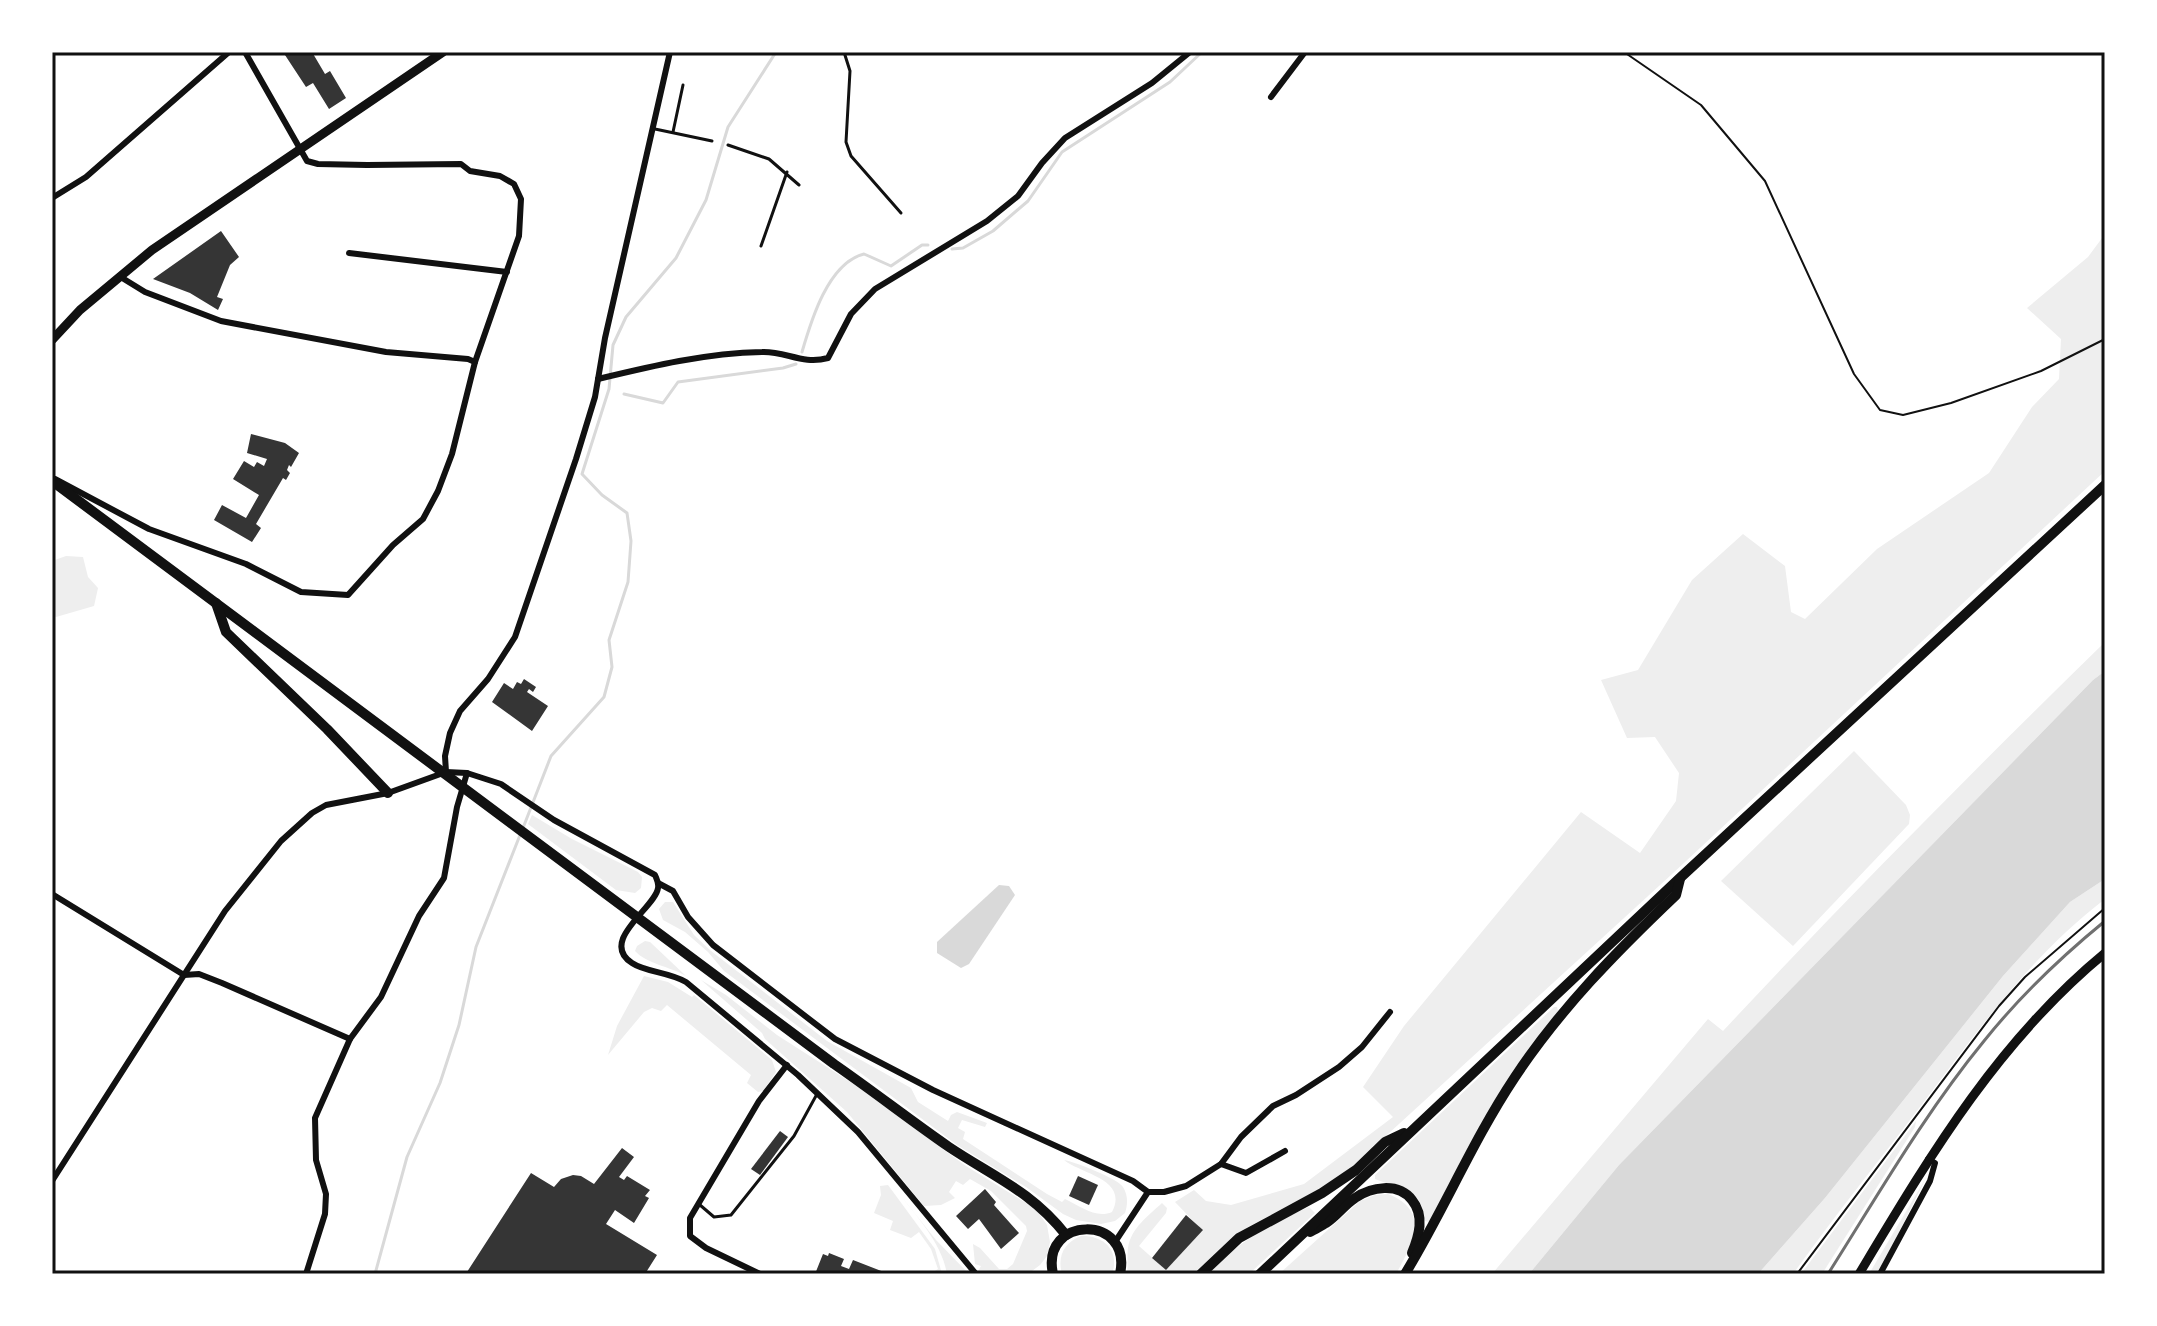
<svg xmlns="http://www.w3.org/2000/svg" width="2157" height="1326" font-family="Quicksand,sans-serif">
	<rect width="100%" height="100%" fill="#fff"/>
	<!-- green -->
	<g fill="#eee">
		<path d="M2105 234V471L1671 875 1352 1167 1323 1187 1248 1227 1196 1274H1127C1128 1266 1127 1256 1128 1248 1131 1228 1148 1216 1162 1203L1167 1208 1166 1213 1139 1246 1166 1270 1202 1230 1175 1202 1194 1190 1206 1201 1231 1205 1304 1184 1393 1117 1363 1087 1404 1026 1581 812 1640 853 1676 801 1679 773 1655 737 1627 738 1601 680 1638 670 1692 580 1743 534 1785 566 1791 612 1805 619 1877 549 1989 473 2032 407 2059 379 2061 339 2027 308 2088 257Z"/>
		<polygon points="66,556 83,557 88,577 98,588 94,606 56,617 52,615 52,561"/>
		<path d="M2105 642V671L2093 680 1619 1165 1529 1274H1492L1708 1019 1723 1031C1847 898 1975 769 2105 642Z"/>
		<polygon points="1854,751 1906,805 1910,815 1909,824 1793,946 1721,881"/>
		<polygon points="532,815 572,839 638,872 642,877 641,888 635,893 616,890 528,824"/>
		<path d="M2105 879V899C2031 956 1982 1025 1926 1099 1882 1157 1836 1214 1793 1274H1758L1825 1198 2003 976 2070 902Z"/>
		<path d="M665 902H673L694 935 711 951 827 1041 911 1088 918 1102 948 1121 951 1115 957 1112 987 1123 985 1127 962 1120 958 1128 965 1132 963 1139 1047 1194 1062 1202 1065 1199C1080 1206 1096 1219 1112 1212 1129 1179 1081 1174 1064 1160 1075 1162 1117 1178 1123 1187 1128 1195 1128 1204 1125 1213L1115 1221 1101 1224 1076 1220 1063 1214 1026 1187 957 1145 724 971 708 952 685 932 663 920 659 909Z"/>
		<path d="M645 941 650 942 686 976C669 966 647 964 635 951L637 946Z"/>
		<polygon points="644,976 668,982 692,997 694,995 772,1060 776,1072 763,1091 758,1092 747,1083 751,1075 667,1005 661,1011 652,1008 644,1012 608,1055 617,1026"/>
		<polygon points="701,980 726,995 777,1035 855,1085 966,1166 1036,1209 1047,1225 1050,1242 1047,1256 1040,1265 1028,1274 981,1274 978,1271 981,1266 975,1264 973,1244 980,1248 999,1269 1007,1269 1013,1264 1027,1231 1026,1226 991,1191 970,1179 963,1185 956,1181 949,1192 955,1198 941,1205 924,1206 847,1112 765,1039 762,1033"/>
		<path d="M1554 1007H1557L1558 1011 1487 1114 1429 1222 1425 1221C1422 1186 1399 1189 1375 1179V1175Z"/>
		<polygon points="1916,1121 1915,1127 1822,1274 1801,1274"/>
		<polygon points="1927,1176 1878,1274 1869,1274"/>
		<polygon points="888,1185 935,1249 942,1274 930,1274 938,1269 931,1249 919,1232 911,1238 890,1230 893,1221 874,1213 881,1195 880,1186"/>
		<path d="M897 1191 936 1240 969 1274H947C942 1243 916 1216 897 1191Z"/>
		<path d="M1388 1194C1431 1211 1413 1243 1396 1274H1279L1360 1201 1375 1195Z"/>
		<path d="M1309 1207 1315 1213 1249 1274H1207C1239 1242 1267 1225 1309 1207Z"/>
		<path d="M1081 1236C1104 1235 1120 1251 1112 1274H1062C1057 1256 1064 1243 1081 1236Z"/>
	</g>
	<!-- water -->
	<g fill="#d9d9d9">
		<polygon points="2105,671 2105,879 2070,902 2003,976 1825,1198 1758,1274 1529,1274 1619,1165 2093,680"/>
		<polygon points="999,885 1009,886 1015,895 969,964 961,968 937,953 937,942"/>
	</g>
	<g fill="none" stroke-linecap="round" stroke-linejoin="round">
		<!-- stream -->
		<g stroke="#d9d9d9" stroke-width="3">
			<polyline points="952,249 963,248 993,231 1028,201 1062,152 1170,82 1202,52"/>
			<path d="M802 352C811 321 828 263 864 254L891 266 922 245H928"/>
			<polyline points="624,394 663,403 678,382 783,368 796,364"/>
			<polyline points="523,828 551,756 604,697 612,667 609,640 628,582 631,541 627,513 602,495 582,474 609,389 613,345 626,317 676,258 706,200 728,127 776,52"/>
			<polyline points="375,1274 407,1157 440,1083 459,1025 476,947 520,835"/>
		</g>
	</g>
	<!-- building -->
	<g fill="#353535">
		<polygon points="283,52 312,52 325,74 330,71 346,98 329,109 313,83 306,87"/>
		<polygon points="221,231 239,257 230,265 217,297 223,299 218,310 190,293 153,279"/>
		<polygon points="251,434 285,443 299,453 291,467 289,465 287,470 290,473 286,480 283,478 256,524 261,528 252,542 214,520 222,505 246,518 259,495 233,479 244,461 254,467 257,462 264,466 267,459 247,453"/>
		<polygon points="524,679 536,687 533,692 529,689 527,692 548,706 532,731 492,702 504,683 513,689 517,682 521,684"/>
		<polygon points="780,1131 788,1137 760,1175 751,1169"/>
		<polygon points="622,1148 634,1157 619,1177 624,1180 627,1176 650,1190 645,1196 649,1198 634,1223 615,1210 606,1224 657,1255 645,1274 467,1272 531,1173 554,1187 561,1179 573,1175 581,1176 594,1184"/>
		<polygon points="1078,1176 1098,1185 1089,1205 1069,1196"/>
		<polygon points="985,1189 996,1202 994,1205 1019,1233 1001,1249 979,1219 968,1229 956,1216"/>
		<polygon points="1186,1215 1203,1230 1166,1270 1152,1258"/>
		<polygon points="829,1253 844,1259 841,1266 849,1269 853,1260 889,1274 815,1274 823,1254 828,1256"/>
	</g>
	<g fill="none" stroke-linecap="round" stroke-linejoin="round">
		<!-- path -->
		<g stroke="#111" stroke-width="2">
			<polyline points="1624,52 1701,105 1765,181 1854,374 1880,410 1903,415 1951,403 2041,371 2105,339"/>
			<polyline points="1797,1274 1999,1006 2025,977 2105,908"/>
		</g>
		<!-- service -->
		<g stroke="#111" stroke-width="3">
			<polyline points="844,52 850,71 846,142 851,156 901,213"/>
			<polyline points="655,129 712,141"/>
			<polyline points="673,132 683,85"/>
			<polyline points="728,145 769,159 799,185"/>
			<polyline points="761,246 787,172"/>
			<polyline points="700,1205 714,1217 731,1215 794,1136 817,1094"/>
		</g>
		<!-- minor -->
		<g stroke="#111" stroke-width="6">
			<polyline points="1271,97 1305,52"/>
			<polyline points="52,198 86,177 229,52"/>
			<polyline points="349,253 507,272"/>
			<polyline points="119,276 145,292 221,321 386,352 468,359 475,362"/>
			<path d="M598 379C652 366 706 353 762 352 786 351 802 365 828 358L851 314 875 289 987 221 1018 196 1042 163 1065 138 1152 83 1190 52"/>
			<polyline points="55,479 149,529 246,564 301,592 348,595 393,545 423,519 438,491 452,454 475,362 519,236 521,199 514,184 500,176 470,171 461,164 367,165 318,164 307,161 245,52"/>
			<polyline points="446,772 445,756 450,733 460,711 488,679 515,637 576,459 595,397 605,338 670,52"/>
			<polyline points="658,883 673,891 688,917 713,945 835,1039 933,1090 1133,1181 1148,1192 1115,1242"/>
			<polyline points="52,894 184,975"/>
			<polyline points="184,975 199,974 222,983 350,1039"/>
			<polyline points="1221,1164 1246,1173 1285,1151"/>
			<path d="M52 1181 225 911 281 841 312 813 326 805 388 793 446 772 467 773 501 784 554 820 655 875C657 880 659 883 658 888 656 907 598 941 632 963 645 972 669 972 686 982L798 1075 858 1132 976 1274"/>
			<polyline points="1148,1192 1164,1192 1186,1186 1221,1164 1241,1137 1273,1106 1296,1095 1339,1067 1362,1047 1390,1012"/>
			<polyline points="306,1274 325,1214 326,1194 316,1160 315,1118 350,1039 381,997 419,916 444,878 457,807 467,773"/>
			<polyline points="760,1274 706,1248 690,1236 690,1218 759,1101 787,1065"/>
			<polyline points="1880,1274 1930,1181 1935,1163 1928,1159"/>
		</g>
		<!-- secondary -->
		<g stroke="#111" stroke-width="9">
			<polyline points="52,340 80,310 152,250 443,52"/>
			<path d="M1859 1274C1930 1156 1997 1042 2105 953"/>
		</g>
		<!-- primary -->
		<g stroke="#111" stroke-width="10">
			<path d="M52 481 834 1064C873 1091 910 1120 949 1147 994 1177 1031 1191 1066 1235"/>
			<polyline points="216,603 226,632 327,729 388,793"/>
			<path d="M1310 1232C1315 1229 1321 1226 1326 1223 1337 1216 1344 1205 1355 1198 1371 1187 1398 1182 1412 1200 1425 1216 1419 1236 1412 1253"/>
			<path d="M1053 1274C1040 1215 1133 1214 1120 1274"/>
			<polyline points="1201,1274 1239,1238 1322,1193 1356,1170 1385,1142 1404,1133"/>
			<polyline points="1260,1274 1681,877 2105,485"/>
			<path d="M1405 1274C1444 1210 1473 1140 1515 1077 1560 1009 1617 951 1676 895L1680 879"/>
		</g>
		<!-- rail -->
		<path stroke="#707070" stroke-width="3" d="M1828 1274C1878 1195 1925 1113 1984 1041 2020 996 2061 957 2105 921"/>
	</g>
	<!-- border -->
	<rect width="2157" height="1326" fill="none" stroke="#ffffff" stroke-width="108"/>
	<rect x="54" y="54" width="2049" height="1218" fill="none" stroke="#111" stroke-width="3"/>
</svg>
